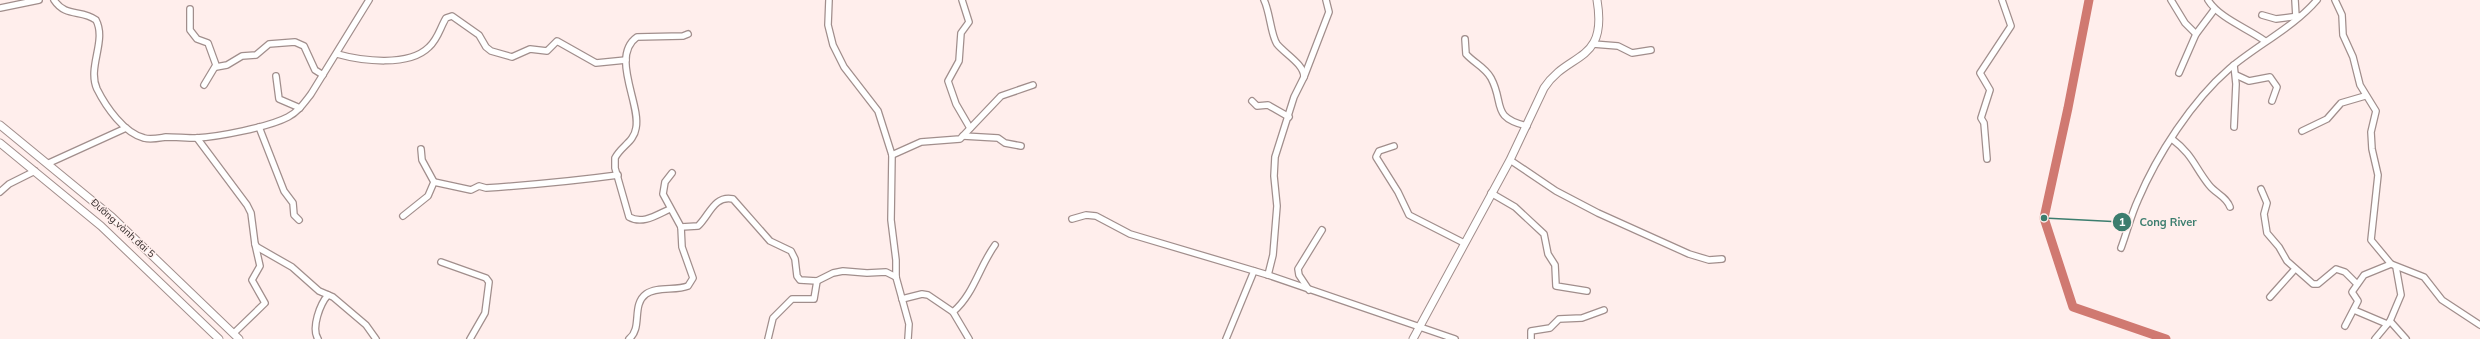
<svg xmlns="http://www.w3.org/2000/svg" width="2480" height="339" font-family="Mulish,sans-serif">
	<rect width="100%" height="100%" fill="#ffeeec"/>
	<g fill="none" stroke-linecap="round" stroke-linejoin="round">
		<!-- river -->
		<polyline stroke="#d07971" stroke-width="9" points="2089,0 2068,108 2044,218 2073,307 2166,339"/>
		<!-- street casing -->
		<g stroke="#a18e8c" stroke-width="8">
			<g id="street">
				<path d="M54 0C66 18 81 9 96 20 107 41 87 67 97 89 106 107 124 133 144 138 151 140 159 138 166 137 176 137 186 138 196 138 218 137 269 127 288 117 298 112 304 103 311 94L369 0"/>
				<polyline points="829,0 828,25 833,45 844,67 878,111 892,155 891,220 896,260 896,277 909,324 908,339"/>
				<polyline points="962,0 969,22 961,33 959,61 948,81 956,104 970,128"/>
				<path d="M1264 0C1270 12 1271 36 1277 44 1285 54 1304 64 1304 77L1294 97 1275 157 1274 176 1277 206 1273 255 1268 275"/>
				<polyline points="2171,0 2185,23 2196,34"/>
				<path d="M2208 0C2219 18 2247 28 2265 41"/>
				<polyline points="2295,0 2296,17"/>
				<polyline points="2335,0 2342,15 2343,35 2353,57 2360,85 2376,111 2371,132 2372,149 2378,175 2371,240 2391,264 2424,277 2442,300 2480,325"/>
				<polyline points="0,8 39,0"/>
				<polyline points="190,9 190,30 197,39 208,43 216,65 204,85"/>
				<polyline points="2262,15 2276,19 2299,16"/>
				<path d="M1465 39 1466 54C1474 63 1485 67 1491 78 1505 104 1490 117 1527 126"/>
				<polyline points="1593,44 1618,46 1632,53 1651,50"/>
				<path d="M337 54C362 61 409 67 429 47 438 39 440 28 446 18L452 16 479 35 486 47 491 51 512 57 530 49 547 51 557 41 596 63 626 60"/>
				<polyline points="2234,65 2236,84 2234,127"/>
				<polyline points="216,67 227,65 242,56 256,55 269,44 295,42 304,46 315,70 323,75"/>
				<polyline points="2179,73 2196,34 2214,10"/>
				<polyline points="2236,75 2249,81 2270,77 2277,87 2272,101"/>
				<polyline points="276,76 279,99 300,108"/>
				<polyline points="1304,77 1329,12 1326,0"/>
				<polyline points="1252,101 1257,106 1268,105 1289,117"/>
				<polyline points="259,127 284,191 293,203 294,215 299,220"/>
				<polyline points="2302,131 2327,119 2341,103 2365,96"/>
				<polyline points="963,136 998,138 1005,143 1021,146"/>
				<polyline points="197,138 247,205 251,213 255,244 257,247 292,267 319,291 333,297 366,325 376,339"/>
				<path d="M2172 139C2193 155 2194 166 2209 185 2216 194 2226 196 2230 207"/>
				<polyline points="1394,146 1379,151 1376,157 1398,192 1409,215 1464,243"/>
				<polyline points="892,155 921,142 960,139 1001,96 1033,85"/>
				<polyline points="1987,159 1984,123 1981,118 1990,90 1980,73 2011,26 2002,0"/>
				<polyline points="1510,160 1556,191 1598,213 1689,254 1709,260 1722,259"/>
				<polyline points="49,163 126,128"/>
				<path d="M434 182 471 190 479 186 486 188C530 185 574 181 618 175"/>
				<polyline points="2261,189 2267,203 2264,214 2267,233 2279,247 2287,261 2313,284 2318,284 2336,269 2345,272 2357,284"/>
				<polyline points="0,192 9,184 35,171"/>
				<polyline points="1491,193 1515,207 1544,234 1548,254 1555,265 1556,286 1587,291"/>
				<path d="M670 209C658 214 643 225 629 217L615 168V158C621 146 634 142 636 128 641 104 610 56 637 37L683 36 688 34"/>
				<polyline points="403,216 428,196 434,182 422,160 421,149"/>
				<polyline points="1072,219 1086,215 1096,216 1130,234 1268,275 1455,339"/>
				<path d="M681 227 698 226C709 216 714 195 733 199L770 241 791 251 795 259 797 276 800 280 817 281 833 273 843 271 867 273 886 272 896 277"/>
				<path d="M2121 248C2127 232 2131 215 2138 200 2157 155 2192 101 2229 69 2257 45 2293 28 2317 0"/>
				<polyline points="441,262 486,278 489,282 485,313 470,339"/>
				<polyline points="1309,290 1299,275 1298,269 1322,230"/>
				<polyline points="2270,297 2295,269"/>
				<polyline points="902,299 922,294 928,295 953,312 969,339"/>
				<polyline points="2354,310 2387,324"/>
				<path d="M953 312C974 294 979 267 995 245"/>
				<polyline points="2390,321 2406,339"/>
				<polyline points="2345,326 2358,301 2352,292 2364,275 2391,264"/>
				<polyline points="234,333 265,303 252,280 260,266 255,244"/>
				<path d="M318 339C311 328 320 304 328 295"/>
				<path d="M629 339C643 328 631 305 646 294 657 286 676 291 688 286L693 278 682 247 681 227 663 194 665 182 672 173"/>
				<polyline points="768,339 773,318 792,299 814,299 817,281"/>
				<polyline points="1226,339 1254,271"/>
				<polyline points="1531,339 1531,331 1550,328 1559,319 1582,318 1604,310"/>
				<polyline points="2375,339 2390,321 2401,295 2396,267"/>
			</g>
		</g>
		<!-- secondary casing -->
		<g stroke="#a18e8c" stroke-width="9">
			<g id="secondary">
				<polyline points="0,125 112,217 239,339"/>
				<polyline points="0,143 101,226 219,339"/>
				<path d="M1413 339 1510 160 1544 88C1568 51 1608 64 1597 0"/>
			</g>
		</g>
		<!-- street -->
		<use href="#street" stroke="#fff" stroke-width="5.5"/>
		<!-- secondary -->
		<use href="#secondary" stroke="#fff" stroke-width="7"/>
	</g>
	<g text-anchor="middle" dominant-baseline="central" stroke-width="3" stroke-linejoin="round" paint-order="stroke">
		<!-- street labels -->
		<g font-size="10" fill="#352d2c" stroke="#ffeeec">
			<text transform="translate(123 228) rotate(42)">Đường vành đai 5</text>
		</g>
	</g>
	<!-- callouts -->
	<path fill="none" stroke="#3c7d6e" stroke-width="1.5" d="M2044 218L2122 222"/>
	<g fill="#3c7d6e" stroke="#ffeeec" stroke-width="1.5">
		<circle cx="2044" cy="218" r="4"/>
		<circle cx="2122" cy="222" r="10"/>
	</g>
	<g font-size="12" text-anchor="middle" font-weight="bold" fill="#fff">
		<text x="2122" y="226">1</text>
	</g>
	<g font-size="11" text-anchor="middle" font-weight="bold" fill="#3c7d6e" stroke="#ffeeec" stroke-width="3" stroke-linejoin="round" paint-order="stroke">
		<text x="2168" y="226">Cong River</text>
	</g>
</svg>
